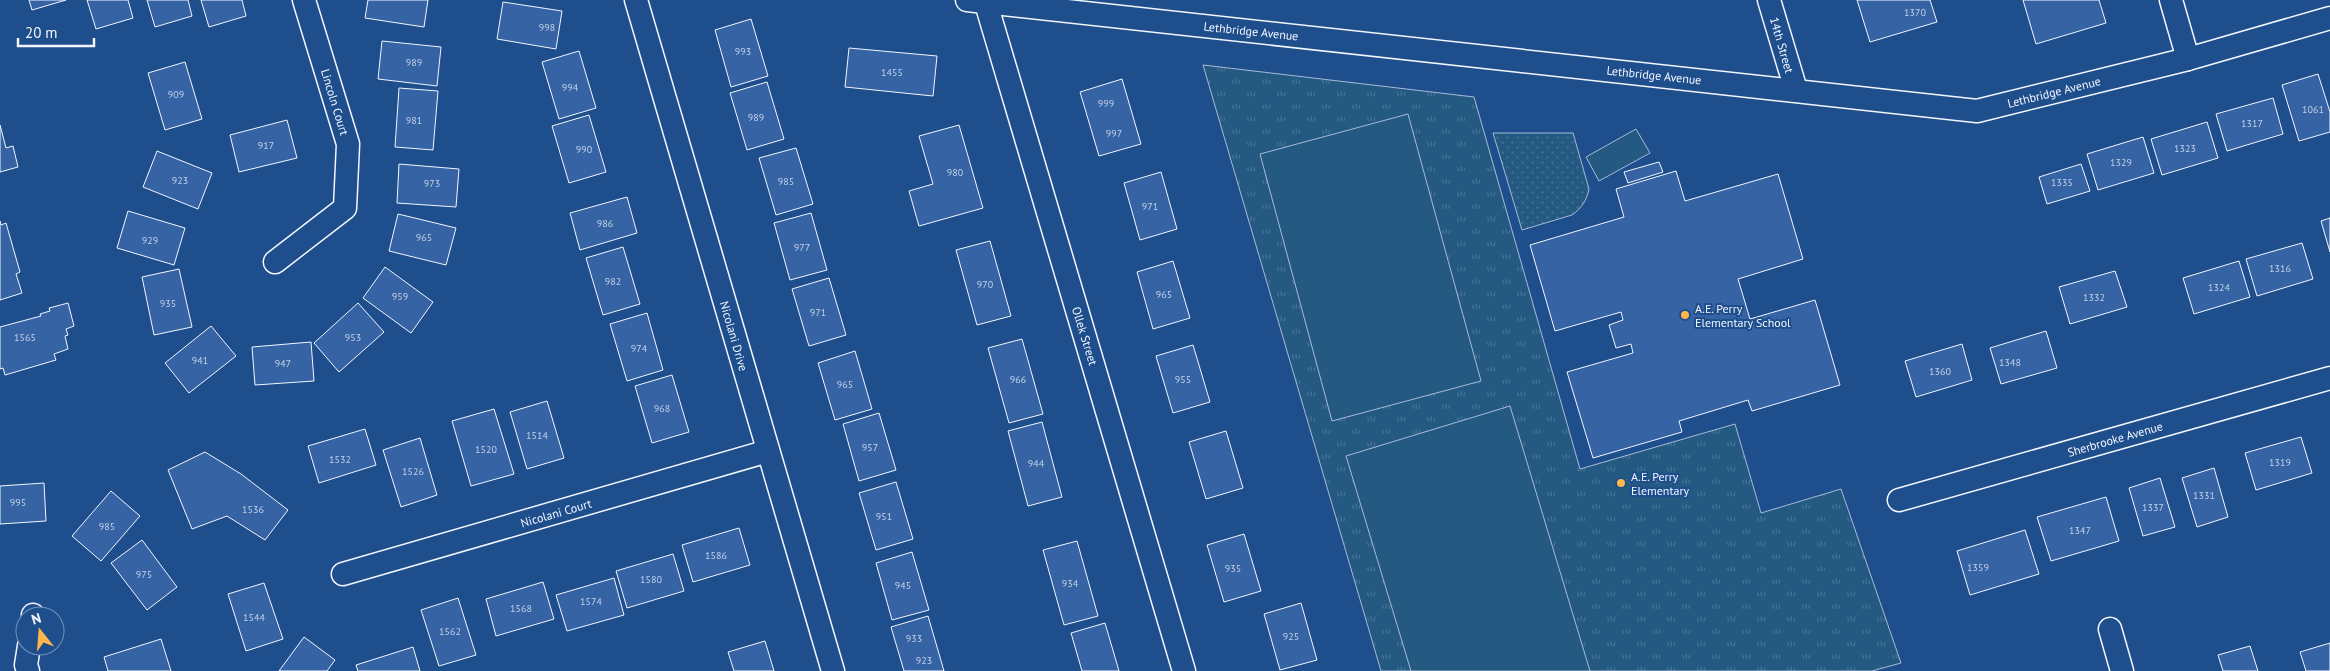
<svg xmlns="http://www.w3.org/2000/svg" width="2330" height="671" font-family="'PT Sans',sans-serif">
	<defs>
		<pattern id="grass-tufts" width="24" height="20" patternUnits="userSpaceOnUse" patternTransform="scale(1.25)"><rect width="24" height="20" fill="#245a82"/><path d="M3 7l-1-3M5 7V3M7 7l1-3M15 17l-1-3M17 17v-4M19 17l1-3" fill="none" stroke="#447295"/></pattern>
		<pattern id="park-dots" width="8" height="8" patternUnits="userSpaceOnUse" patternTransform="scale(1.25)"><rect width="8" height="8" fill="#245a82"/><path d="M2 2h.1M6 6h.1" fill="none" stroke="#447295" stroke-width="1.8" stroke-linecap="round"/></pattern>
	</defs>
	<rect width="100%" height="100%" fill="#1f4e8c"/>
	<!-- grass -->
	<polygon fill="url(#grass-tufts)" stroke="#a8bbd7" points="1203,65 1474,97 1580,469 1735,424 1761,513 1841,489 1901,663 1872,671 1381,671"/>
	<!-- park -->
	<path fill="url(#park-dots)" stroke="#a8bbd7" d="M1493 133H1573L1589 189C1587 200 1581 209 1572 215L1522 230Z"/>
	<!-- pitch -->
	<g fill="#245a82" stroke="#a8bbd7">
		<polygon points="1408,114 1481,381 1332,421 1260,154"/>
		<polygon points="1636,129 1650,153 1599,181 1586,157"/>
		<polygon points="1510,406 1590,671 1411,671 1346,456"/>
	</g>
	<!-- building -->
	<g fill="#3563a3" stroke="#f2f6ff">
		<polygon points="29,0 66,0 32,10"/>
		<polygon points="87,0 128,0 133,18 96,29"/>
		<polygon points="147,0 188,0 192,16 155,27"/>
		<polygon points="201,0 242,0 246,16 209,27"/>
		<polygon points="368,0 428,0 424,27 365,18"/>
		<polygon points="1857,0 1930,0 1937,22 1870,42"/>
		<polygon points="2023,0 2099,0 2106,23 2036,44"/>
		<polygon points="503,2 562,11 556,49 497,39"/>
		<polygon points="751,19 768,76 731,87 715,30"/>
		<polygon points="382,41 441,47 437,86 378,79"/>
		<polygon points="849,48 937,56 933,96 845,87"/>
		<polygon points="579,51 596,108 559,119 542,62"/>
		<polygon points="185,62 202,119 165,130 148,73"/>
		<polygon points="2318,74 2330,112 2330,132 2299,141 2282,85"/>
		<polygon points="1122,79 1141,144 1099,156 1080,92"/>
		<polygon points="767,82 784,139 747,150 730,93"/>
		<polygon points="399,88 438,91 433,150 395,147"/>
		<polygon points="2273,98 2283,134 2227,151 2216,114"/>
		<polygon points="589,115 606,172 569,183 552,126"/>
		<polygon points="287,120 297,158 239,172 230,135"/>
		<polygon points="2207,122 2218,158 2162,175 2151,139"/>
		<polygon points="0,125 6,148 13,146 18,167 0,172"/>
		<polygon points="959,125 983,208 919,226 909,191 933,184 919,136"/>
		<polygon points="2143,137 2154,173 2098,190 2087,154"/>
		<polygon points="796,148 813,204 776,215 759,158"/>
		<polygon points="157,151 212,173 198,209 143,187"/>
		<polygon points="1659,162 1663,172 1628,183 1624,172"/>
		<polygon points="399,164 459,169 456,207 397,203"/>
		<polygon points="2081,164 2090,191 2047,204 2039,177"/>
		<polygon points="1676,171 1685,201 1778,174 1803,259 1738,279 1750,319 1815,300 1840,385 1752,411 1748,400 1679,421 1682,432 1593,458 1567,372 1633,353 1631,344 1616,348 1609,325 1623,320 1621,312 1555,331 1530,245 1624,217 1616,189"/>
		<polygon points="1161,172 1177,229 1140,240 1124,183"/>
		<polygon points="627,197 637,233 580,250 570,213"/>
		<polygon points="128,211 185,228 174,265 117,248"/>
		<polygon points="811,213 827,270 790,280 774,223"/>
		<polygon points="398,214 456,228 446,265 389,251"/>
		<polygon points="2330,218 2330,252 2321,221"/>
		<polygon points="0,221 1,225 6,223 20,272 16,274 22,293 0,300"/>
		<polygon points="990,241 1011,316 977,325 956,250"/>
		<polygon points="2302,243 2313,279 2257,296 2246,259"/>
		<polygon points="623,247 640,304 603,315 586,258"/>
		<polygon points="1173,261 1190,318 1153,329 1137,272"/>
		<polygon points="2239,261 2250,297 2194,314 2183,278"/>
		<polygon points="385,267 433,302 411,333 363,298"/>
		<polygon points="179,269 192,327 154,335 142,277"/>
		<polygon points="2115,271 2127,307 2070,324 2059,287"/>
		<polygon points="829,278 846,335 809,346 792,289"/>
		<polygon points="68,303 74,326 66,329 68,335 65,336 68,349 54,354 56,360 5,375 3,368 0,369 0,327 41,316 40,314 50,311 49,308"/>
		<polygon points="358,303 384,332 339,372 314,343"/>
		<polygon points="647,313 663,370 627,381 610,324"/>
		<polygon points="211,326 236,356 189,393 165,363"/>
		<polygon points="2046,331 2057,368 2001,384 1990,348"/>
		<polygon points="1022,339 1043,414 1009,423 988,348"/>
		<polygon points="311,342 314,381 255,385 252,347"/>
		<polygon points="1962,344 1972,380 1916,397 1905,361"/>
		<polygon points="1193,345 1210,402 1173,413 1156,356"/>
		<polygon points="855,351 872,409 835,420 818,363"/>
		<polygon points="672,375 689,432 652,443 635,386"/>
		<polygon points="547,401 564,458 527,469 510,412"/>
		<polygon points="494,409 514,474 471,486 452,421"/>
		<polygon points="879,413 896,470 859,481 843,424"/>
		<polygon points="1042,422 1062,497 1028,506 1008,431"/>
		<polygon points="365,429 376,465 319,483 308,446"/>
		<polygon points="1226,431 1243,488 1206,499 1189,442"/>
		<polygon points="2301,437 2312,473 2256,490 2245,453"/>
		<polygon points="420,438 437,495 401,507 383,450"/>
		<polygon points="205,452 241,474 288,510 265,540 227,516 192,529 168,470"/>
		<polygon points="2214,468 2228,517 2197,527 2182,478"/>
		<polygon points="2160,478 2175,527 2143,536 2129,488"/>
		<polygon points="896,482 913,539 876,550 859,493"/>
		<polygon points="44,483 46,521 0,524 0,486"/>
		<polygon points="111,491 140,516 101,561 72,536"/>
		<polygon points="2106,497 2119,541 2051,561 2037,517"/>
		<polygon points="739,528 750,565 693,582 682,545"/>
		<polygon points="2025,530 2039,574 1970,595 1957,551"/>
		<polygon points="1244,534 1261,591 1224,602 1207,545"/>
		<polygon points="142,540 177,587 147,610 111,563"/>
		<polygon points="1077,541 1098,616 1064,625 1043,550"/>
		<polygon points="912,552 929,610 892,620 876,563"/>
		<polygon points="673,554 684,591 627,608 616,571"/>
		<polygon points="614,578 624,615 567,631 556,595"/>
		<polygon points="543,582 554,619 496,636 486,599"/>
		<polygon points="264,583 283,639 246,651 228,594"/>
		<polygon points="458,598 476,655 439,666 421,610"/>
		<polygon points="1301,603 1317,660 1280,670 1264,614"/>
		<polygon points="928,616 944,671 904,671 891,627"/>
		<polygon points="1105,623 1119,671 1082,671 1071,633"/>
		<polygon points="304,637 335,660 327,671 279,671"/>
		<polygon points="161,639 171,671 108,671 104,657"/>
		<polygon points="765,641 774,671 734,671 728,652"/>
		<polygon points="2330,643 2330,671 2306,671 2300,652"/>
		<polygon points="2250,646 2258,671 2223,671 2218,655"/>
		<polygon points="413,647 420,671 358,671 356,665"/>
	</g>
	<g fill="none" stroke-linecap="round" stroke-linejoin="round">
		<!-- minor casing -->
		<g stroke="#f2f6ff" stroke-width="25">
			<g id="minor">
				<polyline points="636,0 833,671"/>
				<polyline points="967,0 1977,111 2188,59 2330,18"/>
				<polyline points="985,0 1184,671"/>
				<polyline points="1769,0 1796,90"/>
				<polyline points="2171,0 2188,59"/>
				<polyline points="275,262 345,208 348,144 304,0"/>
				<polyline points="1899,500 2330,378"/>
				<polyline points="343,574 768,451"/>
				<polyline points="33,616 33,615"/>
				<polyline points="2110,629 2122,671"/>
				<polyline points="28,671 26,665 29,646"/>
			</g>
		</g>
		<!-- minor -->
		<use href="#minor" stroke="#1f4e8c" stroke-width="22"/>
	</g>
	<!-- markers -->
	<g fill="#ffb74d" stroke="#1f4e8c" stroke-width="2">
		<circle cx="1685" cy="315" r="5"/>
		<circle cx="1621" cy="483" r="5"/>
	</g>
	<g text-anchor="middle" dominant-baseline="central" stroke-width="4" stroke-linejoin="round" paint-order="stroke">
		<!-- number labels -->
		<g font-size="10" fill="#c3d1e8">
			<text x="1915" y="12">1370</text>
			<text x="547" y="27">998</text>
			<text x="743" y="51">993</text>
			<text x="414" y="62">989</text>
			<text x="892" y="72">1455</text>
			<text x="570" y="87">994</text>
			<text x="176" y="94">909</text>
			<text x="1106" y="103">999</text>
			<text x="2313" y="109">1061</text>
			<text x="756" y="117">989</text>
			<text x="414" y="120">981</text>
			<text x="2252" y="123">1317</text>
			<text x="1114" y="133">997</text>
			<text x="266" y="145">917</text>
			<text x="2185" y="148">1323</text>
			<text x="584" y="149">990</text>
			<text x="2121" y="162">1329</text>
			<text x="955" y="172">980</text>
			<text x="180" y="180">923</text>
			<text x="786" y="181">985</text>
			<text x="2062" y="182">1335</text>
			<text x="432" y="183">973</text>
			<text x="1150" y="206">971</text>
			<text x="605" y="223">986</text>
			<text x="424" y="237">965</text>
			<text x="150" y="240">929</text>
			<text x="802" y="247">977</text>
			<text x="2280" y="268">1316</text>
			<text x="613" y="281">982</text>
			<text x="985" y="284">970</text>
			<text x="2219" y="287">1324</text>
			<text x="1164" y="294">965</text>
			<text x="400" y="296">959</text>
			<text x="2094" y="297">1332</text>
			<text x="168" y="303">935</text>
			<text x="818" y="312">971</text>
			<text x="25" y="337">1565</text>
			<text x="353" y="337">953</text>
			<text x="639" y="348">974</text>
			<text x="200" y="360">941</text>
			<text x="2010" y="362">1348</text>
			<text x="283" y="363">947</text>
			<text x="1940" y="371">1360</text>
			<text x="1018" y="379">966</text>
			<text x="1183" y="379">955</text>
			<text x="845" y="384">965</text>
			<text x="662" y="408">968</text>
			<text x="537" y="435">1514</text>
			<text x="870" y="447">957</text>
			<text x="486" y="449">1520</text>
			<text x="340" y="459">1532</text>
			<text x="2280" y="462">1319</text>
			<text x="1036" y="463">944</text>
			<text x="413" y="471">1526</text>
			<text x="2204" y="495">1331</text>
			<text x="18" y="502">995</text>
			<text x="2153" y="507">1337</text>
			<text x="253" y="509">1536</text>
			<text x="884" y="516">951</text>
			<text x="107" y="526">985</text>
			<text x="2080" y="530">1347</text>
			<text x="716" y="555">1586</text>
			<text x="1978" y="567">1359</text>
			<text x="1233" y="568">935</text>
			<text x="144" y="574">975</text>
			<text x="651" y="579">1580</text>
			<text x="1070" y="583">934</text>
			<text x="903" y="585">945</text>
			<text x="591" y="601">1574</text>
			<text x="521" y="608">1568</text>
			<text x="254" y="617">1544</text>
			<text x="450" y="631">1562</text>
			<text x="1291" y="636">925</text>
			<text x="914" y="638">933</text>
			<text x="924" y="660">923</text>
		</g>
		<!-- street labels -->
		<g font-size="12" fill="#f2f6ff" stroke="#1f4e8c">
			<text transform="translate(1251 31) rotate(6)">Lethbridge Avenue</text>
			<text transform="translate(1782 45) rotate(74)">14th Street</text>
			<text transform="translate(1654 75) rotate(6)">Lethbridge Avenue</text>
			<text transform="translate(2054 92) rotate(-14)">Lethbridge Avenue</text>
			<text transform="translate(335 102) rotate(73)">Lincoln Court</text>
			<text transform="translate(734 336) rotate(74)">Nicolani Drive</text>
			<text transform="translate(1085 336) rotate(73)">Ollek Street</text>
			<text transform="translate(2115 439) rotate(-16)">Sherbrooke Avenue</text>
			<text transform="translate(556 513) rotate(-16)">Nicolani Court</text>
		</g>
		<!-- poi labels -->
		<g font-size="12" fill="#f2f6ff" stroke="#1f4e8c" text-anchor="start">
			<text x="1695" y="308">A.E. Perry<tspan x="1695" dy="14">Elementary School</tspan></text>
			<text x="1631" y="476">A.E. Perry<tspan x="1631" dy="14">Elementary</tspan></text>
		</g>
	</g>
	<!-- north arrow -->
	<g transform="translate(40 631) rotate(343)"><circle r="24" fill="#1f4e8c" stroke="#7391ba"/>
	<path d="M0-4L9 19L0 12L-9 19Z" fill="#ffb74d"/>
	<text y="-8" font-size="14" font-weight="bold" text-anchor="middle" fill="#f2f6ff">N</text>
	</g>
	<!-- scale -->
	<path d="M18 38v8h76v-8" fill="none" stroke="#f2f6ff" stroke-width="2.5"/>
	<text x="25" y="38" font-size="15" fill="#f2f6ff" stroke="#1f4e8c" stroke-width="4" paint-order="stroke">20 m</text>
</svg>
